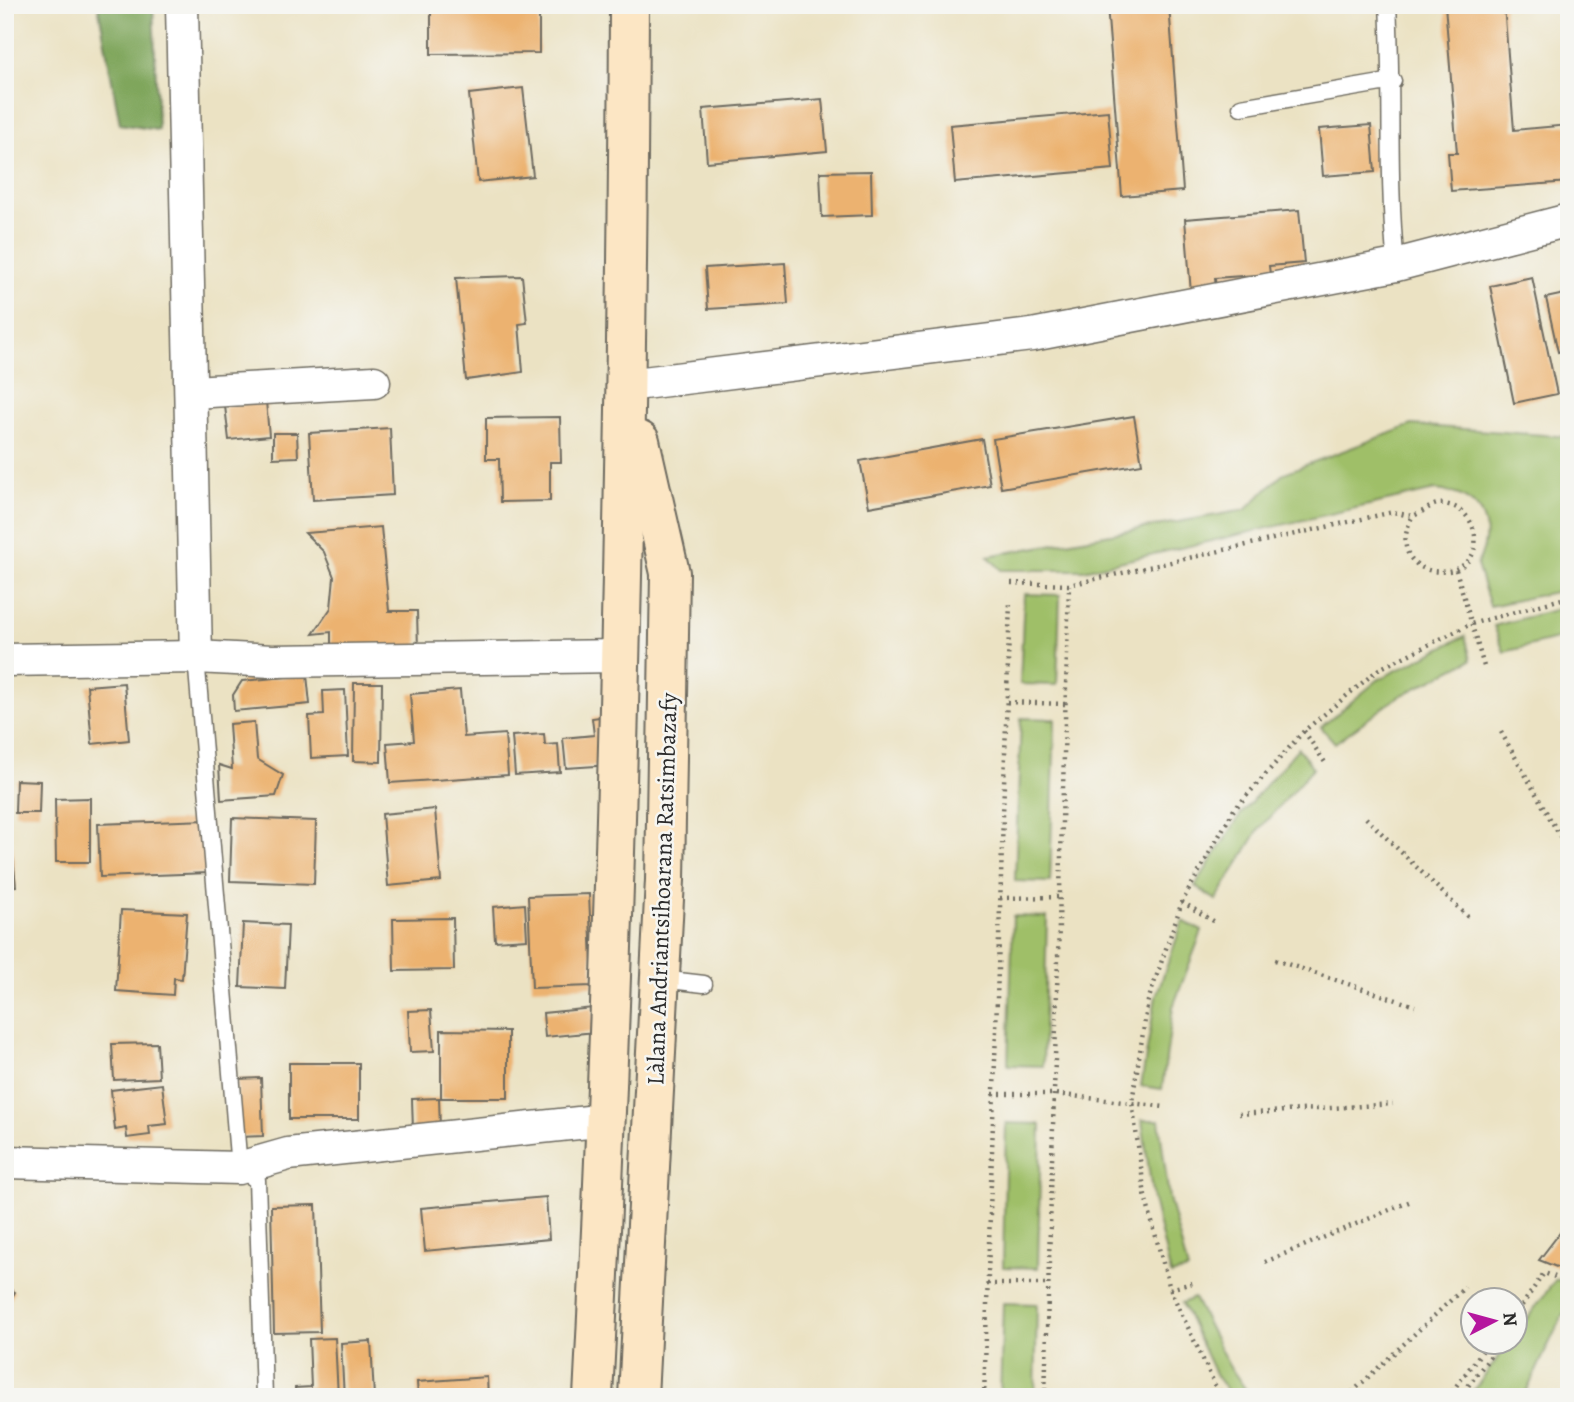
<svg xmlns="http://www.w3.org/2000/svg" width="1574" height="1402" font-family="Alegreya,serif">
	<rect width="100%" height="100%" fill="#f6f6f2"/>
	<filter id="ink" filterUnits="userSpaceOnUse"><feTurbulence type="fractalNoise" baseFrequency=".0143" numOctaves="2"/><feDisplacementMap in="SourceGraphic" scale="14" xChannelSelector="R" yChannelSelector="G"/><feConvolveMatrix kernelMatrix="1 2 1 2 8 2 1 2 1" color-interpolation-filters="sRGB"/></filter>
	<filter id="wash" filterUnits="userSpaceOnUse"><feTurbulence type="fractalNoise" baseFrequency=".00686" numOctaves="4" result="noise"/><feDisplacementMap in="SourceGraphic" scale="28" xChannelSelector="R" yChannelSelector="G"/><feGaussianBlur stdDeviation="1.57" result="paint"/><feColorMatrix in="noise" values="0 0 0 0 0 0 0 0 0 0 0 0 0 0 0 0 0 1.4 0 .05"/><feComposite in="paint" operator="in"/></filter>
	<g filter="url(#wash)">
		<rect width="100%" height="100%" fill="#ebe2c3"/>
		<!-- green -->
		<g fill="#9fbf68" stroke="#65754a" stroke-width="2">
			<path d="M1412 425 1569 437V589L1490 606 1477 565C1497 523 1481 494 1435 490L1084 570H1001L988 556 1245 510 1284 473Z"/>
			<polygon points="1024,594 1060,595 1057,685 1020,684"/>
			<polygon points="1569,606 1569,636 1504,652 1494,626"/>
			<polygon points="1465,636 1471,660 1398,697 1335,743 1321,727 1379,679"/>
			<polygon points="1021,718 1055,719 1050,882 1015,881"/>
			<polygon points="1298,748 1313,768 1259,829 1216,900 1195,886 1241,814"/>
			<polygon points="1013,916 1047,917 1043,1066 1008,1065"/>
			<polygon points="1183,921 1202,931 1173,1007 1162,1089 1141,1086 1156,996"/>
			<polygon points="1142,1120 1159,1120 1169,1198 1188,1270 1171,1275 1153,1200"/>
			<polygon points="1006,1123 1041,1124 1038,1268 1003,1267"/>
			<polygon points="1556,1279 1569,1285 1569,1316 1563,1314 1524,1397 1469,1397 1509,1343 1514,1342 1515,1335"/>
			<polygon points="1194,1298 1228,1364 1251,1397 1232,1397 1216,1376 1182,1303"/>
			<polygon points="1003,1303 1037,1304 1035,1397 1000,1397"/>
		</g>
		<!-- forest -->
		<polygon fill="#7fa65c" stroke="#556844" stroke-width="2" points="98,5 153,5 158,130 120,124"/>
		<g id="blocks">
			<!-- building -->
			<g fill="#ecb270">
				<polygon points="431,5 539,5 539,53 431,54"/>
				<polygon points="1107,5 1169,5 1183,191 1122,196"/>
				<polygon points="1445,5 1504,5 1514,130 1569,125 1569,182 1451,191 1448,153 1457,153"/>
				<polygon points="523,88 533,176 478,182 469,94"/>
				<polygon points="822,99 827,151 707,162 703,109"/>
				<polygon points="1108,111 1113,169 955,183 950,125"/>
				<polygon points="1371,125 1375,172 1323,176 1319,129"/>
				<polygon points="871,171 872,215 822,217 820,172"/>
				<polygon points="1299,210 1304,263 1269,266 1270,274 1215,278 1216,291 1191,293 1185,219"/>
				<polygon points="785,263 788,304 708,309 705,268"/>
				<polygon points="522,276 527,323 519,324 523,372 466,380 456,278"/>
				<polygon points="1532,277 1557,394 1514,403 1490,286"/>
				<polygon points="1569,293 1569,350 1558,352 1546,298"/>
				<polygon points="266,401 269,436 229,440 225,406"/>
				<polygon points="1134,416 1142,464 1001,488 993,439"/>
				<polygon points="560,417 561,462 550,462 550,501 500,502 499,459 486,459 486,418"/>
				<polygon points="390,428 393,495 313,500 309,433"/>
				<polygon points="273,433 297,433 298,457 273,458"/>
				<polygon points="982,439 990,485 869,507 860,461"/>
				<polygon points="381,527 389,611 417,611 418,650 331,652 331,632 313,634 331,608 334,577 324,552 305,533"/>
				<polygon points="307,675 310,704 234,711 233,695 242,681"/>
				<polygon points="124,683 129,740 92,744 87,686"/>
				<polygon points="354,683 382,683 381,762 353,761"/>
				<polygon points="345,690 348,756 311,758 309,716 324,715 323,691"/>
				<polygon points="460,690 464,737 505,734 508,775 390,783 387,743 414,741 410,694"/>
				<polygon points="607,716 611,765 566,768 563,738 594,735 592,718"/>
				<polygon points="254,722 257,759 283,775 276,796 221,800 219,765 232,769 229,724"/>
				<polygon points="544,734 545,745 558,744 560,772 515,775 512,736"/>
				<polygon points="16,780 40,781 39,813 15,813"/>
				<polygon points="90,798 90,862 56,862 55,799"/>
				<polygon points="435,809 441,881 388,886 382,814"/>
				<polygon points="232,818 316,821 314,884 230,881"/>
				<polygon points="207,820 209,873 100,877 98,824"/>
				<polygon points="5,828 10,828 16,886 5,887"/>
				<polygon points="589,894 593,986 532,988 528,896"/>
				<polygon points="525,904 527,939 495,941 493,907"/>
				<polygon points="121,910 187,913 182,979 174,978 173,995 116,991"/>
				<polygon points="453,918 454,970 394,971 393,919"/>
				<polygon points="243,923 288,925 285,989 240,987"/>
				<polygon points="593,1008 595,1032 545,1037 543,1013"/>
				<polygon points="431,1010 434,1051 410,1052 408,1011"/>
				<polygon points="441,1030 508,1031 508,1098 441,1098"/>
				<polygon points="157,1043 159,1078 114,1080 112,1044"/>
				<rect x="289" y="1063" width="70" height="56"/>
				<polygon points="261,1078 263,1136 239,1137 237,1079"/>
				<polygon points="162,1084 167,1124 149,1126 150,1135 127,1138 126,1128 115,1130 111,1090"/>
				<polygon points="439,1098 440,1129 413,1130 412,1099"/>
				<polygon points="546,1197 549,1239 425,1251 421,1208"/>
				<polygon points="316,1205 320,1332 274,1333 271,1206"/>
				<polygon points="1569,1221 1569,1272 1539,1260"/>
				<polygon points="5,1286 15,1292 5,1309"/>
				<polygon points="335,1338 338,1397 295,1397 295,1388 311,1387 309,1339"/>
				<polygon points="371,1341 374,1397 344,1397 341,1343"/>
				<polygon points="487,1377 488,1397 418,1397 417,1382"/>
			</g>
		</g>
	</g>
	<g filter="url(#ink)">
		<use href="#blocks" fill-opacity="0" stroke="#6e6b60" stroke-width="2"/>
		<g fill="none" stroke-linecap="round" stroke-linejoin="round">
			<!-- service casing -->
			<g stroke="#6e6b60" stroke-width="19">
				<g id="service">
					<path d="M1388 5C1393 92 1387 179 1396 265"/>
					<polyline points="1241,107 1393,81"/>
					<polyline points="196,657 239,1168 257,1180 264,1397"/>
					<polyline points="661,979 704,984"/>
				</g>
			</g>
			<!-- minor casing -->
			<g stroke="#6e6b60" stroke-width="35">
				<g id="minor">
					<polyline points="182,5 196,657"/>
					<polyline points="627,385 1032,335 1396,265 1569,220"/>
					<polyline points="192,392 374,382"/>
					<polyline points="5,660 196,657 272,661 621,656"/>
					<polyline points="5,1162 239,1168 288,1154 607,1120"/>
				</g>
			</g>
			<!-- secondary casing -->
			<g stroke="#6e6b60" stroke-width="42">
				<g id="secondary">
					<path d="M593 1397C617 933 627 469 629 5"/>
					<polyline points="638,1397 665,880 670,573 640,441"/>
				</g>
			</g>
			<!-- path -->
			<g stroke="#6e6b60" stroke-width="4.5" stroke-dasharray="2 5" stroke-linecap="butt">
				<polyline points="1456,570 1485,670"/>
				<path d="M1011 583 1069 585 1393 512C1399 513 1409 517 1415 515 1428 510 1434 500 1449 505 1462 508 1471 519 1474 531 1489 590 1376 585 1413 515"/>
				<polyline points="1007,702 1065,704"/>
				<polyline points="1304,731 1326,764"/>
				<polyline points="1501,732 1569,852"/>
				<polyline points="1366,818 1471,920"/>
				<polyline points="1000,898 1059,897"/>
				<polyline points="1182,902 1215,922"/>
				<polyline points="1275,960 1415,1006"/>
				<polyline points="993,1094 1055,1094 1165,1107"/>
				<polyline points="1239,1114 1393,1104"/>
				<polyline points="1265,1262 1411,1201"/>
				<polyline points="987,1284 1048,1284"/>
				<polyline points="1170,1289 1196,1282"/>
				<polyline points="1514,1317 1544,1273 1569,1282"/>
				<polyline points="984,1397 1010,601"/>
				<polyline points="1045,1397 1069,585"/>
				<polyline points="1224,1397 1215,1385 1170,1289 1145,1196 1132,1102 1148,1001 1182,902 1233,811 1304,731 1379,669 1471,624 1569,597"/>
				<polyline points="1347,1397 1465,1287"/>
				<polyline points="1448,1397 1489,1342"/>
				<polyline points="1460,1397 1501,1342"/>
			</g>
			<!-- service -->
			<use href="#service" stroke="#fff" stroke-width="16"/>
			<!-- minor -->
			<use href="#minor" stroke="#fff" stroke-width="32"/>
			<!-- secondary -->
			<use href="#secondary" stroke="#fce6c4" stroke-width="38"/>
		</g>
	</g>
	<g text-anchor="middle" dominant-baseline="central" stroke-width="5" stroke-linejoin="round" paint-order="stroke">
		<!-- street labels -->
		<g font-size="24" fill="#2b2b2b" stroke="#f6f6f2">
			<text transform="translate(662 889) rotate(-88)">Làlana Andriantsihoarana Ratsimbazafy</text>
		</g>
	</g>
	<!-- margin -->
	<rect width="1574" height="1402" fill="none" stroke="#f6f6f2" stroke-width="28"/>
	<!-- north arrow -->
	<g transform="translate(1494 1321) rotate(84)"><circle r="33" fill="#f6f6f2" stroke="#a5a5a2" stroke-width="2"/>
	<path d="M0-5L12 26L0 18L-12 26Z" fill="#b5179e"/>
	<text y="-10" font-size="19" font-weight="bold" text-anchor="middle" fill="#2b2b2b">N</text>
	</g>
</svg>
